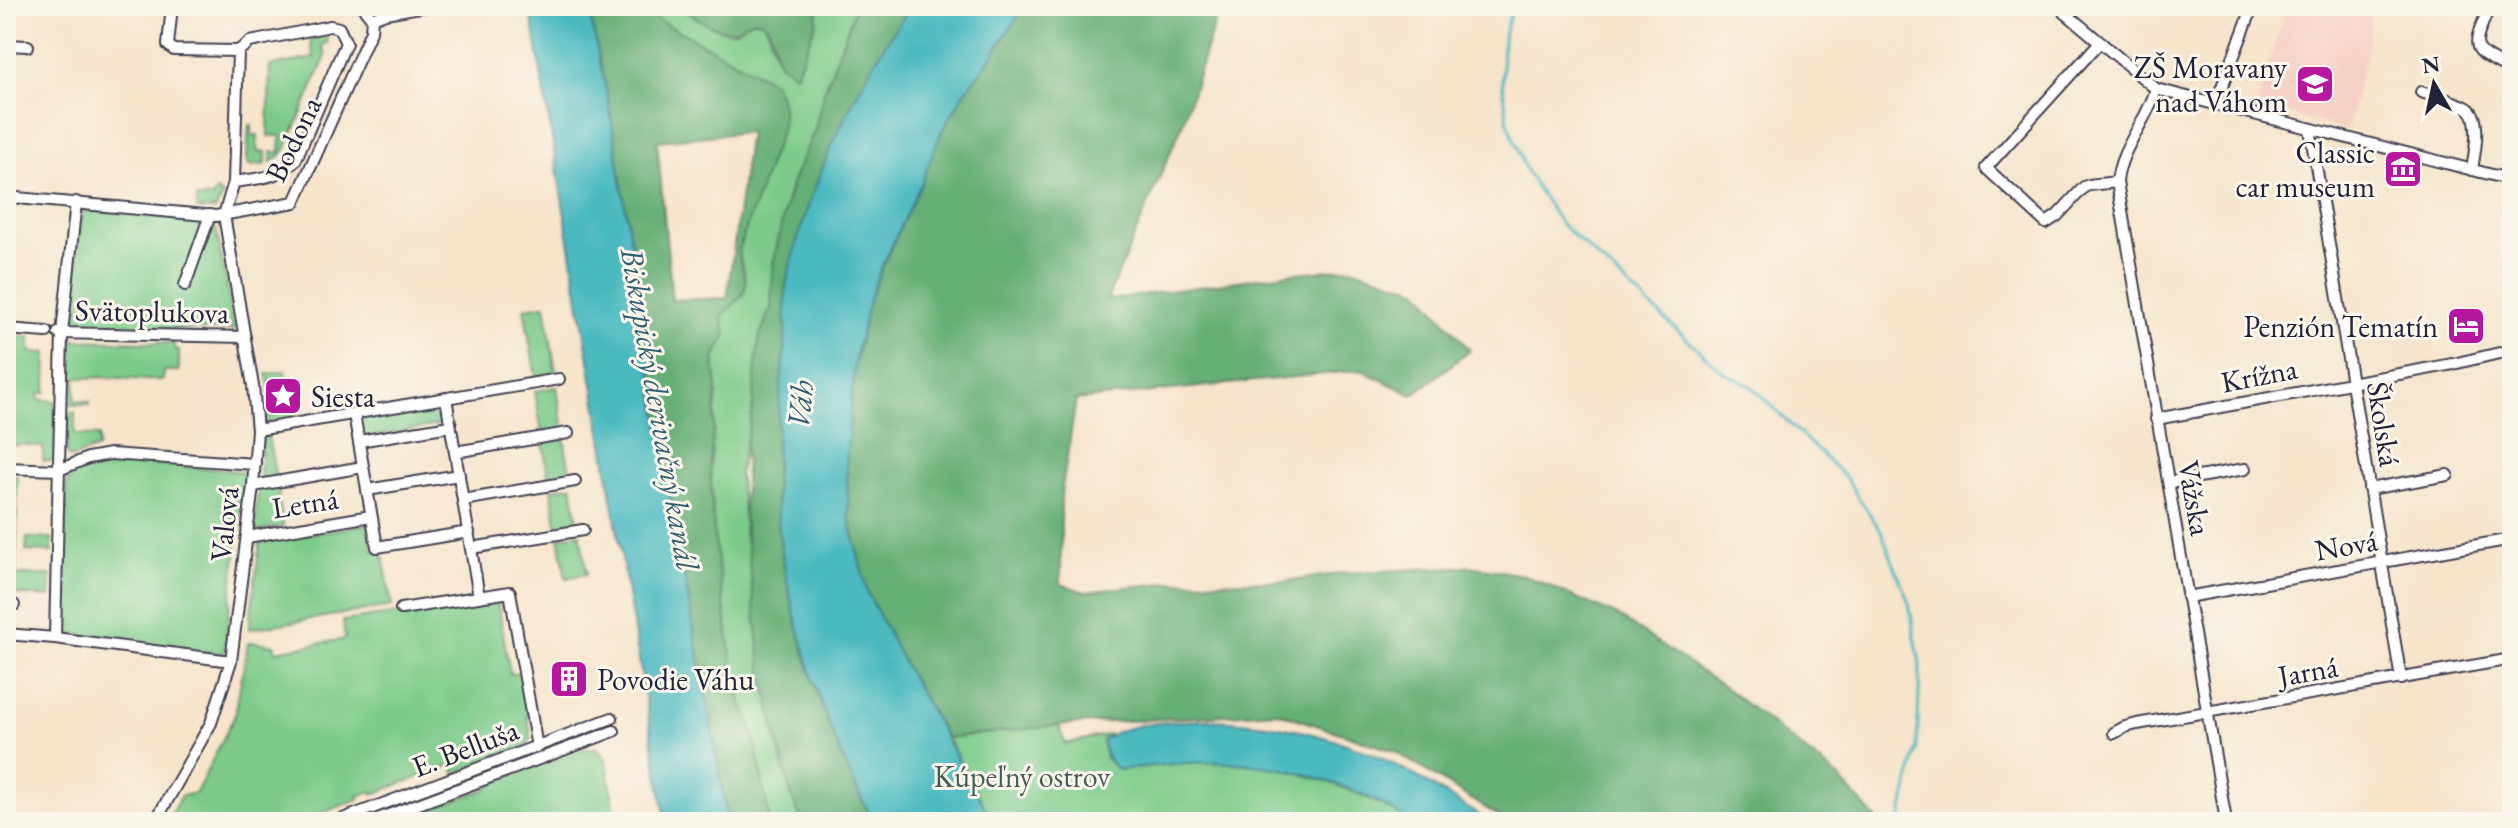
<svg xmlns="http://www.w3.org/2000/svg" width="2518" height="828" font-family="'EB Garamond',serif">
	<rect width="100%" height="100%" fill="#fbf7ec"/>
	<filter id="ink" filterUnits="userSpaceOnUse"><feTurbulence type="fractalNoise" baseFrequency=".0125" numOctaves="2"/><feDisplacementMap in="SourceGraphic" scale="16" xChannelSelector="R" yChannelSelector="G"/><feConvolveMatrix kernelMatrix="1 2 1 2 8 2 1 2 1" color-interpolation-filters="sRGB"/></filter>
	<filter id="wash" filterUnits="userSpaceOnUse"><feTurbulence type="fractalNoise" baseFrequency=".006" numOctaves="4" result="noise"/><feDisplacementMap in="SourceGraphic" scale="32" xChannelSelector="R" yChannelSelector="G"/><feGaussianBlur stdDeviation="1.8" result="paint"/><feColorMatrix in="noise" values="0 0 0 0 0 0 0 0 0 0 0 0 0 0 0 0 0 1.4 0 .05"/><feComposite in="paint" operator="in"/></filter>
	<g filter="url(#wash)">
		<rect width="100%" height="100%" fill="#f6e4cb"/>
		<!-- built -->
		<polygon fill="#f7d1c7" points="2286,6 2371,6 2369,44 2347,130 2257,105"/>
		<!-- green -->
		<g fill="#7cca89" stroke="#4f7662" stroke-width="2">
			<path d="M605 6H678L692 15 735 31C770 0 767 37 776 56 779 63 790 69 796 74L817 20 818 6H856L824 92 815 130 792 182 773 265 771 308 760 335 752 414 739 474 744 518V534L749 555C760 644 768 738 802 822H770L753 731 737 690 734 675 714 536 710 467 717 391 714 358 726 336 722 316 742 295 744 272 738 251 764 173 773 82 620 13 613 18Z"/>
			<polygon points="327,35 328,43 322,45 326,56 287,147 280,156 271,162 271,152 280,152 281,136 268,136 270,66 314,58 310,38"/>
			<polygon points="249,125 252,125 252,135 258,135 257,151 266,152 266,164 251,166 247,163"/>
			<polygon points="217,191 223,196 215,210 197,209 197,198 213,198 215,192"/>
			<path d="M82 210C109 212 199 215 216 228L235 330 113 329 72 326 70 324Z"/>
			<polygon points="545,305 556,373 536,377 524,308"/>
			<polygon points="16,336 30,337 30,352 47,353 46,393 39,393 39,400 55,401 55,458 51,461 43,461 43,447 18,444 17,446 9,445 9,438 6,438 6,351 15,351"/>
			<polygon points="74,340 174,343 174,349 179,350 179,371 164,371 163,381 103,377 76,378 75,401 90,402 89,405 68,405 70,343"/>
			<polygon points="285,371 293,419 262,424 261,419 274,416 267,374"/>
			<polygon points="557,387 564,431 542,434 535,391"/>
			<polygon points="441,405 445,424 361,438 358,419"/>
			<polygon points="68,412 75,412 75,435 99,436 98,448 71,458 67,454"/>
			<polygon points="268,436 276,479 264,481 260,477 262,437"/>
			<polygon points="564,438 571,478 549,482 543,441"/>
			<polygon points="106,460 246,472 224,654 62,633 66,483 75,471"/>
			<polygon points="6,475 17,476 17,507 6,507"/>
			<polygon points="277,485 283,527 253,532 258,492 263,487"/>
			<polygon points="572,486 579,527 558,530 551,489"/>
			<polygon points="6,511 17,511 16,575 51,575 50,597 6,594"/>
			<polygon points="368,524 373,551 382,550 392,606 249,629 260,542"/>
			<polygon points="580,533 587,574 566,578 559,537"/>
			<polygon points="27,538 52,538 52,552 26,551"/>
			<polygon points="497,598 510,674 521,673 531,738 526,747 455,773 452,765 373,794 372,791 358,796 359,799 298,822 166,822 181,796 196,793 235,715 248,643 253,642 274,645 276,651 345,639 343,621"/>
			<path d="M1059 725 1065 744 1110 734 1102 741 1106 758 1119 770C1138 767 1156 764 1175 762 1258 754 1341 779 1412 822H993L947 738Z"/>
			<polygon points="586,748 596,748 606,759 617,822 397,822 488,788 492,782"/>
		</g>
		<!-- forest -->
		<g fill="#65ae75" stroke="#446858" stroke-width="2" fill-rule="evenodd">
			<path d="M588 6H605L613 17 630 9 642 11 773 82C783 98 783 109 782 128L738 251C740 266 752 282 741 297 735 304 727 308 722 316L726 336 714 358 717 391 710 467 714 536 734 675 737 690 753 731 770 822H728L675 523 609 104ZM749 132 727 298 672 300 657 141Z"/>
			<path d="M678 6H818L817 20 796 74 780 64C773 53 775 31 764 23 749 12 742 33 729 31 712 30 692 15 678 6Z"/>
			<path d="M856 6H911C853 87 812 179 788 275 783 296 787 320 785 341 781 392 774 442 776 493 780 594 824 734 874 822H802L791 795 762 673 744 518 746 441 752 414 757 353 760 335 771 308 773 265 784 212 792 182 815 129 824 92Z"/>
			<polygon points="1024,6 1220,6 1181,128 1107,300 1286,274 1351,268 1418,289 1470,350 1413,395 1361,370 1076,400 1061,495 1061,584 1085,592 1170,582 1287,581 1344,573 1470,566 1524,575 1618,616 1728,690 1834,773 1879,822 1508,822 1394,751 1277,712 1059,725 947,738 904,664 867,592 856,548 849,518 846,461 852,375 870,297 942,131 967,89 993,55"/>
		</g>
		<!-- water -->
		<g fill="#4bbac0" stroke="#366e7e" stroke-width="2">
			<polygon points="530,6 588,6 609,104 675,523 728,822 666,822"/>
			<path d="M911 6H1024L993 55 967 89 942 131 920 186 882 266 870 297 856 352 846 461 849 518 867 592 904 664 993 822H874C824 733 780 594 776 493 774 442 781 392 785 341 787 320 783 296 788 275 812 179 853 87 911 6Z"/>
			<path d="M1210 720C1265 722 1322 732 1372 754 1414 772 1452 799 1490 822 1474 822 1422 825 1410 821 1399 817 1389 807 1378 802 1355 790 1328 781 1303 774 1238 757 1185 761 1119 770 1107 762 1107 755 1102 741 1124 721 1181 721 1210 720Z"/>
		</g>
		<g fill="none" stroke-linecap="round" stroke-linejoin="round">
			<!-- stream -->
			<polyline stroke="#4bbac0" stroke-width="3" points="1513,6 1503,38 1502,81 1508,123 1526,171 1561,224 1723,372 1752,387 1845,477 1881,531 1909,603 1920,665 1917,747 1900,822"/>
		</g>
	</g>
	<g filter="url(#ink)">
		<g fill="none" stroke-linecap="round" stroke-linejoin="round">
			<!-- minor casing -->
			<g stroke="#423f51" stroke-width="14">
				<g id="minor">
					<polyline points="172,6 168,45 174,50 238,51"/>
					<polyline points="362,6 372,18"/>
					<polyline points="2067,6 2063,11 2156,89 2512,180"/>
					<path d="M2490 6C2471 50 2469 48 2512 70"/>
					<polyline points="2100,42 1986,168 2046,223 2057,216 2084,187 2089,185 2117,182"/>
					<polyline points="6,45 28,46"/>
					<path d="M2156 89C2147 122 2120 148 2117 182L2226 821"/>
					<path d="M2421 92C2434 96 2460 102 2469 109 2482 120 2474 156 2472 170"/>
					<polyline points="2215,105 2253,6"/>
					<polyline points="2310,129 2401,679"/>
					<path d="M234 182C259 178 276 179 295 161L346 43 339 28 330 26 250 42 238 51"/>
					<polyline points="6,197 216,216 295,202 371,31 372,18 385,13 426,6"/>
					<polyline points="185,285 210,215"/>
					<polyline points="6,329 47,332"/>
					<polyline points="58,333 245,337"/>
					<polyline points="446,398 479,597"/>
					<polyline points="354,414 377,547 469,532"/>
					<polyline points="2156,419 2453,364 2512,350"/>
					<polyline points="257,430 559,379"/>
					<polyline points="359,441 450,426"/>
					<polyline points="455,452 568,433"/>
					<polyline points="6,468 59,470 88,458 110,454 255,464"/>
					<polyline points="2169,482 2245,469"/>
					<polyline points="253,486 363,467"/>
					<polyline points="2369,489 2448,475"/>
					<polyline points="367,490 459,475"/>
					<polyline points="463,500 575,481"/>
					<polyline points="247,537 371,516"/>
					<polyline points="471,548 583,530"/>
					<polyline points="2187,597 2512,539"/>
					<polyline points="6,604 14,605"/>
					<polyline points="401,609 510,592 537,747"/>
					<polyline points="6,634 55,638 231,661"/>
					<polyline points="55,638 62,333 76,202"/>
					<polyline points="2114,733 2125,727 2137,724 2512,659"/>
					<polyline points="155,822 211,723 231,661 253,486 257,430 253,386 224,215 234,182 238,51"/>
					<polyline points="335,822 612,718"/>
					<polyline points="370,822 614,731"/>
				</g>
			</g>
			<!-- minor -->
			<use href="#minor" stroke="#fff" stroke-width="10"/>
		</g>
	</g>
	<!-- icons -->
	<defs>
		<g id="school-square" transform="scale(2)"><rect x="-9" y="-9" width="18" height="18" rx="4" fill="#b5179e" stroke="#fbf7ec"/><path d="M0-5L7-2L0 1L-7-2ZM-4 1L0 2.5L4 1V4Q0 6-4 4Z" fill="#fff"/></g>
		<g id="museum-square" transform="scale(2)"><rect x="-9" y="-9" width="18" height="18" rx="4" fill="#b5179e" stroke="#fbf7ec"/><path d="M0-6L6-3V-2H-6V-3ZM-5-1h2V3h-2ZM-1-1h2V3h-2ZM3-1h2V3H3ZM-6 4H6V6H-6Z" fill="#fff"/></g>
		<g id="hotel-square" transform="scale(2)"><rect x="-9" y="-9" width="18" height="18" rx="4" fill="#b5179e" stroke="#fbf7ec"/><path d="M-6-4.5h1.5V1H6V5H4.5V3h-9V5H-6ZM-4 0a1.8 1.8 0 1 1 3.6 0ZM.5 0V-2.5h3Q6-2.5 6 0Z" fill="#fff"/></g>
		<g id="sight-square" transform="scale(2)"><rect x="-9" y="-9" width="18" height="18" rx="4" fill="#b5179e" stroke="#fbf7ec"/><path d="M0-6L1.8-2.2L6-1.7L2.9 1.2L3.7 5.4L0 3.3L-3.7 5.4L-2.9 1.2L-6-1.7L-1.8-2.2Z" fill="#fff"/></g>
		<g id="building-square" transform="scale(2)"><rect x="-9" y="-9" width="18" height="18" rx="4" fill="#b5179e" stroke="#fbf7ec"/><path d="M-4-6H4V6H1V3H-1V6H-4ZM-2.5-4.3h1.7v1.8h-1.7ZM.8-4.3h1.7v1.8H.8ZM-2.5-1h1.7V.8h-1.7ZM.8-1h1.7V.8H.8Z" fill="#fff"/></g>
	</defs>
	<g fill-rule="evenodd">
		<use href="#school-square" x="2315" y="84"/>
		<use href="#museum-square" x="2403" y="169"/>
		<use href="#hotel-square" x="2466" y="326"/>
		<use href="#sight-square" x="283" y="396"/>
		<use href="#building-square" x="569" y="679"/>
	</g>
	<g text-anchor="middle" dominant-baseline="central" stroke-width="6" stroke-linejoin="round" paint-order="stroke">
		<!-- poi labels -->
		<g font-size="30" fill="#22223b" stroke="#fbf7ec" text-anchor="end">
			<text x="2287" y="67">ZŠ Moravany<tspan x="2287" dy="34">nad Váhom</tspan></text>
			<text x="2375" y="152">Classic<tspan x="2375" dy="34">car museum</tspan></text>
			<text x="2438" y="326">Penzión Tematín</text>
			<text x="311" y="396" text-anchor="start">Siesta</text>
			<text x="597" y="679" text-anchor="start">Povodie Váhu</text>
		</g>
		<!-- street labels -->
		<g font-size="30" fill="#22223b" stroke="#fbf7ec">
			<text transform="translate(293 139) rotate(-64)">Bodona</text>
			<text transform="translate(152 311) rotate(1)">Svätoplukova</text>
			<text transform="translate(2259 375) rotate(-11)">Krížna</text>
			<text transform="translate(2384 424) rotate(81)">Školská</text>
			<text transform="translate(2195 498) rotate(80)">Vážska</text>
			<text transform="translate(305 503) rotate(-9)">Letná</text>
			<text transform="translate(224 524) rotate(-84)">Valová</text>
			<text transform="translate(2346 545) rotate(-10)">Nová</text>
			<text transform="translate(2308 671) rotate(-10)">Jarná</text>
			<text transform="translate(465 748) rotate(-21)">E. Belluša</text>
		</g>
		<!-- park labels -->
		<g font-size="30" fill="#425d56" stroke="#fbf7ec">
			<text x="1022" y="776">Kúpeľný ostrov</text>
		</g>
		<!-- water labels -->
		<g font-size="32" font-style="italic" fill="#325f70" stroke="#fbf7ec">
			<text transform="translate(800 404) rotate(-84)">Váh</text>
			<text transform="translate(660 409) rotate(80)">Biskupický derivačný kanál</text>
		</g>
	</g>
	<!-- margin -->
	<rect width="2518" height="828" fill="none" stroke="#fbf7ec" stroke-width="32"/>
	<!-- north arrow -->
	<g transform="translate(2434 84) rotate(351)" stroke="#fbf7ec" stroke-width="6" paint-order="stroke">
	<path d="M0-6L14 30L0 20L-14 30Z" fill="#22223b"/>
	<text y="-12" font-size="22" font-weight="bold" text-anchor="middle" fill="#22223b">N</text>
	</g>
</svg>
